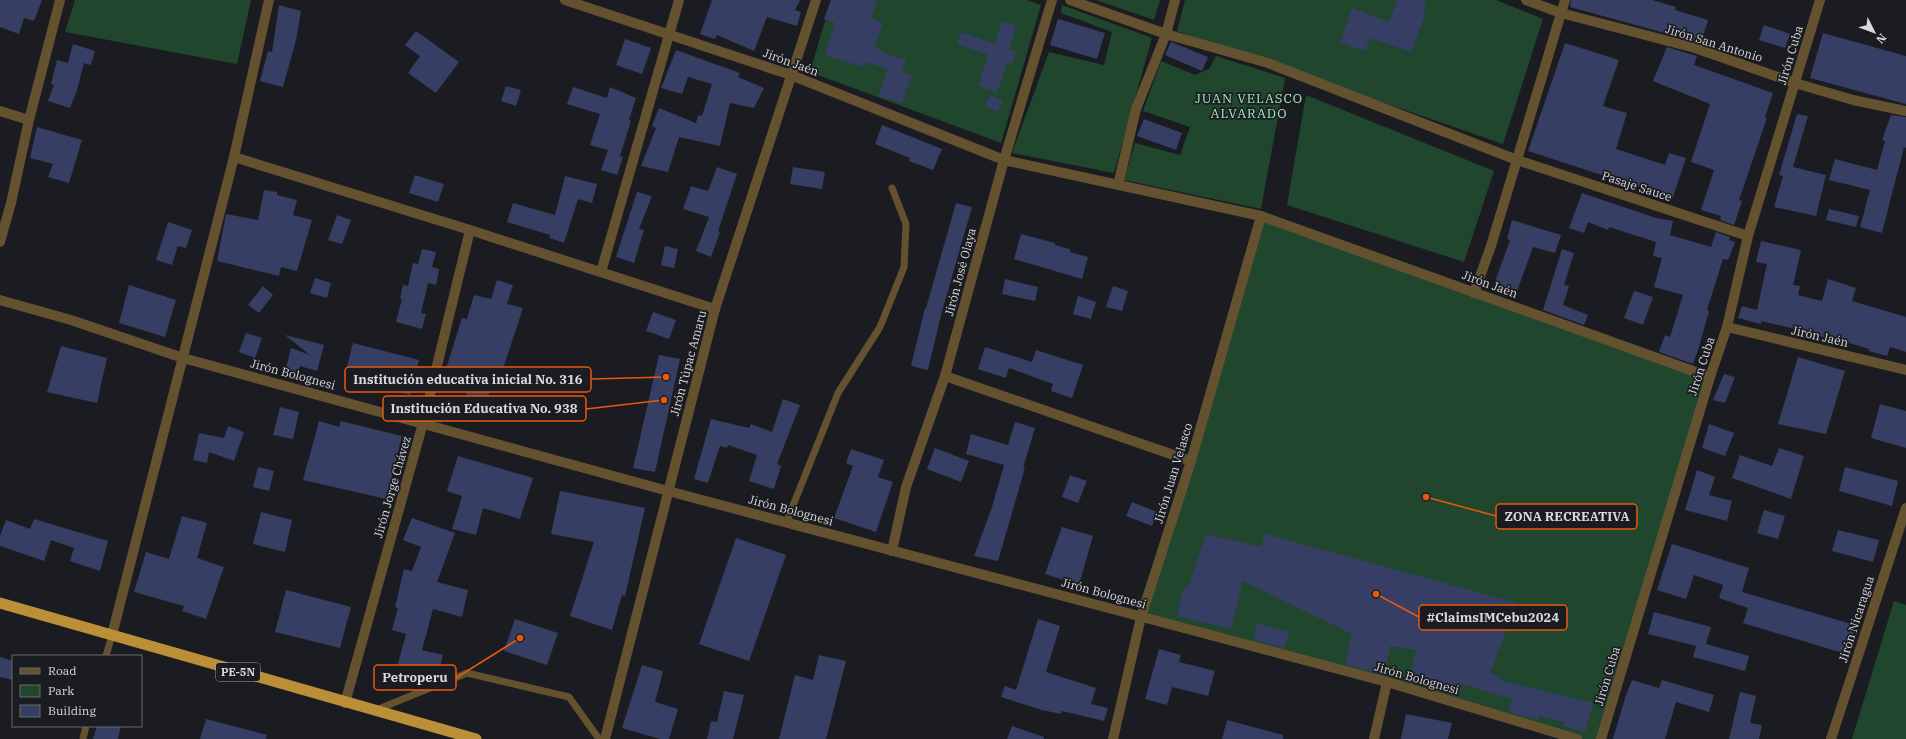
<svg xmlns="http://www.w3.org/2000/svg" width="1906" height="739" font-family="'IBM Plex Serif',serif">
	<rect width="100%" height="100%" fill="#1b1c21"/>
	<!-- green -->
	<g fill="#21462e">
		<polygon points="75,0 251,0 237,64 65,32"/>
		<polygon points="831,0 1027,0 1041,5 1001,143 810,72"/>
		<polygon points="1096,0 1160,0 1154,20"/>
		<polygon points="1185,0 1496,0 1543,19 1503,144 1177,31"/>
		<polygon points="1062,5 1152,38 1114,173 1012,153 1049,52 1104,65 1112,32 1061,13"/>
		<polygon points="1216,56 1285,78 1261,209 1124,180 1135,143 1180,155 1190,127 1143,111 1161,61 1195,75 1209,69"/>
		<polygon points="1306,95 1494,171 1464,262 1287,205"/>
		<polygon points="1261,216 1710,377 1601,739 1575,739 1141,617"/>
		<polygon points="1894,601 1906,605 1906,739 1852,739"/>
	</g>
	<!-- building -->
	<g fill="#363e63">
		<polygon points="0,0 42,0 34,21 24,18 19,34 0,27"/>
		<polygon points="712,0 800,0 795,10 801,12 797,26 767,17 754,51 717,35 715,39 700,34"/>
		<polygon points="831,0 877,0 871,18 883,23 874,48 882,50 881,52 906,60 902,72 912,75 902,103 879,96 888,69 866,62 864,67 825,55 835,23 824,19"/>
		<polygon points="1397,0 1427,0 1423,12 1426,13 1411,52 1370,38 1365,51 1340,42 1352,8 1389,22"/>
		<polygon points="1571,0 1652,0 1676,7 1675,10 1708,20 1701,43 1570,7"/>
		<polygon points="279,5 301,11 296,40 283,87 260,81 268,51 272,52"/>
		<polygon points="1058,19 1105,33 1097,59 1050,45"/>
		<polygon points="1002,21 1016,25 1009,49 1016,52 1012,64 1007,62 997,92 978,86 988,55 956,44 962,32 995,44"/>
		<polygon points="1764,25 1790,34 1785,48 1759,40"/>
		<polygon points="416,31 459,62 436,93 408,73 420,56 405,45"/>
		<polygon points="1823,33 1906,56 1906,104 1810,78"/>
		<polygon points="625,39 651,48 642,74 616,65"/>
		<polygon points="1171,42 1208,57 1202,71 1165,55"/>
		<polygon points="1565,43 1619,60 1603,106 1627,113 1616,149 1665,165 1669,153 1686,158 1673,197 1611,178 1528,151"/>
		<polygon points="73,44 95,51 91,65 84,63 77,90 70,108 48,101 54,85 51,84 57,60 68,63"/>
		<polygon points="1667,47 1697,56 1694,65 1773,93 1765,117 1767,118 1739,200 1742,201 1734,225 1720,220 1721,216 1701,210 1714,170 1691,162 1710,104 1653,81"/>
		<polygon points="676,50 740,73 738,77 764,88 754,108 730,103 720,146 679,137 668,172 641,166 656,128 652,126 659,108 696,123 698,115 702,116 712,84 688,77 682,94 661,88"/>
		<polygon points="506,86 521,90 516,106 501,101"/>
		<polygon points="573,87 607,98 610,87 636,98 629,120 631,121 620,156 623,157 617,175 601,170 608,150 590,145 600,114 567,104"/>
		<polygon points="990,95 1003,101 998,112 985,106"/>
		<polygon points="1797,114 1808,116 1793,167 1826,175 1816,216 1774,207 1783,176 1779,175"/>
		<polygon points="1891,115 1906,117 1906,148 1904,147 1882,233 1860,227 1870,190 1829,180 1835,159 1877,170 1885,141 1882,140"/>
		<polygon points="1144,119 1182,133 1176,150 1137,136"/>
		<polygon points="882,125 942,149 933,170 909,161 910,158 875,144"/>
		<polygon points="37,127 82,140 69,183 48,177 53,164 30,158"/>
		<polygon points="717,167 737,174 718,231 720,232 711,257 696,251 709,217 683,209 691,186 708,191"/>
		<polygon points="793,167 825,172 822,189 790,184"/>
		<polygon points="415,175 444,184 438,202 409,193"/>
		<polygon points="565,176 597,184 592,203 578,199 564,243 550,238 550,235 507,222 513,203 555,215"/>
		<polygon points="264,190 277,192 277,195 297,200 293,215 312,220 297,271 281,267 279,276 217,261 226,214 258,220"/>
		<polygon points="637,192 652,196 639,229 644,230 634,263 616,257"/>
		<polygon points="1582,193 1656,218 1673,221 1670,235 1711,247 1716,232 1730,237 1729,240 1735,242 1728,260 1723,259 1707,310 1709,311 1699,347 1693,364 1659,352 1665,335 1670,337 1683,295 1654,287 1662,258 1653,256 1656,242 1609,227 1608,230 1588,222 1584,233 1569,228"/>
		<polygon points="956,203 972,207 941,315 928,370 911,366 925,308 926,308"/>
		<polygon points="1829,209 1859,216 1856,227 1826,220"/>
		<polygon points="337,215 351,220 342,244 328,240"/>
		<polygon points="1512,220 1561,235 1555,253 1533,247 1516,294 1493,287 1510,240 1507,239"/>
		<polygon points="168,222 192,230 186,248 178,246 172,265 156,260"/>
		<polygon points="1021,234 1055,243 1055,245 1070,249 1070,252 1088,257 1082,279 1014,259"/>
		<polygon points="1761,241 1801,250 1793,285 1800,286 1798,295 1822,301 1828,279 1856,288 1852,301 1906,317 1906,352 1890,347 1887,356 1869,351 1869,349 1840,340 1840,342 1800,330 1761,321 1761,324 1738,318 1742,306 1757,310 1767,264 1756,262"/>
		<polygon points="665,246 678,249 674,268 661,265"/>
		<polygon points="422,249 436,252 432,267 439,269 436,285 428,283 421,313 426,314 422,329 396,322 402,299 400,299 403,285 408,286 413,263 418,264"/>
		<polygon points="1562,249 1574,253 1564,285 1569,286 1563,305 1588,315 1584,325 1543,310"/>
		<polygon points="315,278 331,283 327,298 310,293"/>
		<polygon points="1005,279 1038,287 1035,301 1002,294"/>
		<polygon points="497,280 513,285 507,304 523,308 498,384 493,382 481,417 461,410 472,376 446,369 462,318 467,319 474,295 491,299"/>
		<polygon points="129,285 176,300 165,337 119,323"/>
		<polygon points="263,286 273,295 259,313 248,305"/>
		<polygon points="1113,286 1128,291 1122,311 1106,307"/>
		<polygon points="1634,291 1653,297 1643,325 1624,318"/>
		<polygon points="1078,296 1096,302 1091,319 1073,314"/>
		<polygon points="653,312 676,320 669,339 646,331"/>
		<polygon points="246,333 262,338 255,358 239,352"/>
		<polygon points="285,335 324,345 317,371 300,366 297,379 284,376 291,348 310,355"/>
		<polygon points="353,343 419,360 410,395 344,378"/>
		<polygon points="61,346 107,358 97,403 47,392"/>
		<polygon points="985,347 1032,362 1036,350 1083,365 1072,398 1051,391 1053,384 1009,368 1006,378 978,369"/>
		<polygon points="659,355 680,359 655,472 633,468"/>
		<polygon points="1798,357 1845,371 1826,434 1778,424"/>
		<polygon points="1724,374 1735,377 1725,403 1713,400"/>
		<polygon points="783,399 800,405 777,464 781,466 774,489 749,481 757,455 728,445 727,448 720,446 708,483 694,479 711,419 749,428 751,424 772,432"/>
		<polygon points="1880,404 1906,411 1906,448 1871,438"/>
		<polygon points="280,407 299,412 293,439 273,435"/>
		<polygon points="319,421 339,427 341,421 402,436 386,499 303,480"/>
		<polygon points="1015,422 1035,428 1023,468 1025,468 998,561 974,556 992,507 1004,465 966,454 971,434 1008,445"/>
		<polygon points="1709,424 1734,433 1725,456 1702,448"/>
		<polygon points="228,426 244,432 234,461 209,452 207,463 193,460 199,433 224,438"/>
		<polygon points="935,448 969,461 961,482 927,469"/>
		<polygon points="1779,448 1804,456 1791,499 1732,478 1740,455 1772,466"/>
		<polygon points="851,449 884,460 878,477 893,482 876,532 834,518 853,466 846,463"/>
		<polygon points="458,456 533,478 520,519 483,508 476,535 452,529 462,496 447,491"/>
		<polygon points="258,467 274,471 269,491 253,487"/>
		<polygon points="1845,467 1898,481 1892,506 1839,491"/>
		<polygon points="1697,470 1715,477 1709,495 1732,501 1727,521 1685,510"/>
		<polygon points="1070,475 1087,481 1078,503 1062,497"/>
		<polygon points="560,491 645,508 625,596 622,595 612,630 570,616 594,542 551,534"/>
		<polygon points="1132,502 1157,512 1152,526 1126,516"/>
		<polygon points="1764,510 1785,516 1778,539 1757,533"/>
		<polygon points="261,512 292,520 285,552 253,544"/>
		<polygon points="182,516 207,523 197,558 224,567 206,619 182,611 184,606 134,592 146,552 169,559"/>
		<polygon points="412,518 455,533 437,582 468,590 462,617 433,609 422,650 443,655 438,675 414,668 413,671 397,667 406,634 392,630 398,608 395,607 404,569 412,571 421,547 403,540"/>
		<polygon points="34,519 108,541 100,571 70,561 74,548 51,540 44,561 0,546 0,536 6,520 30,529"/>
		<polygon points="1062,527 1093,536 1079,585 1045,574"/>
		<polygon points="1838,530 1879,540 1873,562 1832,551"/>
		<polygon points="1206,534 1261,547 1265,534 1517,603 1490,673 1500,676 1499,680 1593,703 1585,732 1563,726 1564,722 1539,716 1538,720 1509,712 1512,699 1462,684 1460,691 1444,686 1443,690 1409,682 1416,650 1390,646 1384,675 1345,664 1352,634 1243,581 1231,629 1177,616 1184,586 1188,587"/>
		<polygon points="736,538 786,555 749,661 699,644"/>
		<polygon points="1672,544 1749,568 1742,592 1855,625 1849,655 1743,623 1748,608 1719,598 1723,585 1694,575 1686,599 1657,590"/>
		<polygon points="286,590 351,607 340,648 275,632"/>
		<polygon points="1654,612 1711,627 1706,644 1749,656 1745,671 1693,657 1696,646 1648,634"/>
		<polygon points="515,619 558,633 547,665 504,651"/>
		<polygon points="1038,619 1060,626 1046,672 1096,688 1091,704 1108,708 1104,721 1062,711 1061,714 1042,710 1001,697 1005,686 1016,690"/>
		<polygon points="1257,623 1289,632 1284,648 1253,640"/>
		<polygon points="1159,649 1181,655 1179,662 1215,671 1208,696 1172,687 1167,705 1145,699"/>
		<polygon points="819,655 846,661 826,739 779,739 795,675 813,680"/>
		<polygon points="0,657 13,661 13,680 0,677"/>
		<polygon points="642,665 663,671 655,702 678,709 669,739 660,739 622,728"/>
		<polygon points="1632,680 1659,688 1662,680 1714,695 1709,712 1676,702 1665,739 1613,739 1626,695"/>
		<polygon points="724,691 744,695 733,739 707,739 711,721 717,722"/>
		<polygon points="1740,692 1756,696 1750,723 1762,725 1759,739 1729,739"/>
		<polygon points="1406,714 1452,723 1448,739 1401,739"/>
		<polygon points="206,719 267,735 266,739 200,739"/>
		<polygon points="1227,720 1283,735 1283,739 1222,739"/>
		<polygon points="97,726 121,726 118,739 93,739"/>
		<polygon points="1012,726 1044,737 1044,739 1007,739"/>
	</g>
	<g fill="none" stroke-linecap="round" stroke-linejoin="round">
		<!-- service -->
		<g stroke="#64512f" stroke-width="7">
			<polyline points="786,523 838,393 880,327 904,267 906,224 892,188"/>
			<polyline points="106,656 112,635"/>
			<polyline points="376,710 467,673 569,697 599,739"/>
			<polyline points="83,739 86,726"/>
		</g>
		<!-- minor -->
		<g stroke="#64512f" stroke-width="10">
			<polyline points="565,0 791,75 1004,160 1261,216 1710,377"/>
			<polyline points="1070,0 1166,34 1268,63 1517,160 1748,236"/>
			<polyline points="1526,0 1561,13 1695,48 1795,83 1853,100 1906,111"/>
			<polyline points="0,111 29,120"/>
			<polyline points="234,157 470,230 715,309"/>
			<polyline points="1118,185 1136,109 1166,34 1175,0"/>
			<polyline points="0,242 11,203 29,120 60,0"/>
			<polyline points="601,272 679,0"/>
			<polyline points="1474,293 1491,246 1565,0"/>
			<polyline points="0,300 71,320 183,358 668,491 1387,682 1577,739"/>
			<polyline points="1727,327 1906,370"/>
			<polyline points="945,376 1191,461"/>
			<polyline points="892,551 906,487 945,376 1004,160 1052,0"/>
			<polyline points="112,635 234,157 269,0"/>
			<polyline points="345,703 423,423 470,230"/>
			<polyline points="605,739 715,309 816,0"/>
			<polyline points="1113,739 1141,617 1191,461 1261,216"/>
			<polyline points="1374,739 1387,682"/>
			<polyline points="1601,739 1710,377 1727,327 1748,236 1820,0"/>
			<polyline points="1831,739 1906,508"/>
		</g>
		<!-- trunk -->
		<polyline stroke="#ba8f38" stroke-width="11" points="0,603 476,739"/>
	</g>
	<g text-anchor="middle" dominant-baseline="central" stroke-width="3.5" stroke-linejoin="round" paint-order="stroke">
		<!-- shield labels -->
		<rect fill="#1b1c21" stroke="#9fa0a4" stroke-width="1" x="216" y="663" width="44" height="18" rx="3"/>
		<g font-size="11" font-weight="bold" fill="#d8d9dc">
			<text x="238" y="672">PE-5N</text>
		</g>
		<!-- street labels -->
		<g font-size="12" fill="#d8d9dc" stroke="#1b1c21">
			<text transform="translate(1714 43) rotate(17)">Jirón San Antonio</text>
			<text transform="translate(1790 55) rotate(-73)">Jirón Cuba</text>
			<text transform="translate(791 62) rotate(20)">Jirón Jaén</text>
			<text transform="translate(1637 186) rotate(18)">Pasaje Sauce</text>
			<text transform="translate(960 272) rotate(-75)">Jirón José Olaya</text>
			<text transform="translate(1490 284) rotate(20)">Jirón Jaén</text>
			<text transform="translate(1820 336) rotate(13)">Jirón Jaén</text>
			<text transform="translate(688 363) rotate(-75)">Jirón Túpac Amaru</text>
			<text transform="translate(1701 366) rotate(-72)">Jirón Cuba</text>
			<text transform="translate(293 374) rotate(15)">Jirón Bolognesi</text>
			<text transform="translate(1173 473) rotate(-73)">Jirón Juan Velasco</text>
			<text transform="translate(392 487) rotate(-74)">Jirón Jorge Chávez</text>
			<text transform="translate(791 510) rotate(15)">Jirón Bolognesi</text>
			<text transform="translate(1104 593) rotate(15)">Jirón Bolognesi</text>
			<text transform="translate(1856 619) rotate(-72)">Jirón Nicaragua</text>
			<text transform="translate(1607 676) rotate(-73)">Jirón Cuba</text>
			<text transform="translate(1417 678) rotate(16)">Jirón Bolognesi</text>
		</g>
		<!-- neighbourhood labels -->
		<g font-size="13" letter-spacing="1" fill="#a2efc0" stroke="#1b1c21">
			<text x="1249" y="98">JUAN VELASCO<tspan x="1249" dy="15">ALVARADO</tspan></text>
		</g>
	</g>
	<!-- callouts -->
	<path fill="none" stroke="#e8590c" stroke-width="1.5" d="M666 377L591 379M664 400L586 409M1426 497L1496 516M1376 594L1419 617M520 638L456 678"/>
	<g fill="#e8590c" stroke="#1b1c21" stroke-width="1.5">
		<circle cx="666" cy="377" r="4"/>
		<circle cx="664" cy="400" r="4"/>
		<circle cx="1426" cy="497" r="4"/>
		<circle cx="1376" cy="594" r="4"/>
		<circle cx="520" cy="638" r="4"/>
	</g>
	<g fill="#1b1c21" stroke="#e8590c" stroke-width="1.5">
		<rect x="345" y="367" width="246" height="25" rx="4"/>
		<rect x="383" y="396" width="203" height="25" rx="4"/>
		<rect x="1496" y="504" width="141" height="25" rx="4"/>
		<rect x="1419" y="605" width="148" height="25" rx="4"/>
		<rect x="374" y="665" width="82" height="25" rx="4"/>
	</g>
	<g font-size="13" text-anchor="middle" font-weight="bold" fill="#d8d9dc">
		<text x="468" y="384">Institución educativa inicial No. 316</text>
		<text x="484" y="413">Institución Educativa No. 938</text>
		<text x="1567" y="521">ZONA RECREATIVA</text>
		<text x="1493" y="622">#ClaimsIMCebu2024</text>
		<text x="415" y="682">Petroperu</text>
	</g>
	<!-- legend -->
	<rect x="12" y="655" width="130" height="72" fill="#1b1c21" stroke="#67686c"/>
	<rect x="20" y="668" width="20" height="6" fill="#64512f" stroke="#67686c"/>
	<text x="48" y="675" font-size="12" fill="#d8d9dc">Road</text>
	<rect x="20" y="685" width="20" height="12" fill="#21462e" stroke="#67686c"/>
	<text x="48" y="695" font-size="12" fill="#d8d9dc">Park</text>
	<rect x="20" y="705" width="20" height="12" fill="#363e63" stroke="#67686c"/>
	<text x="48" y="715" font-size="12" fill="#d8d9dc">Building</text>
	<!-- north arrow -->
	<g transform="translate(1874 32) rotate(132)" stroke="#1b1c21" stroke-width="3" paint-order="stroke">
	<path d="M0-3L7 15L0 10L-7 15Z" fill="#d8d9dc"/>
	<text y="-6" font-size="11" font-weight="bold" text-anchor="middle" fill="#d8d9dc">N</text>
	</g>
</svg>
